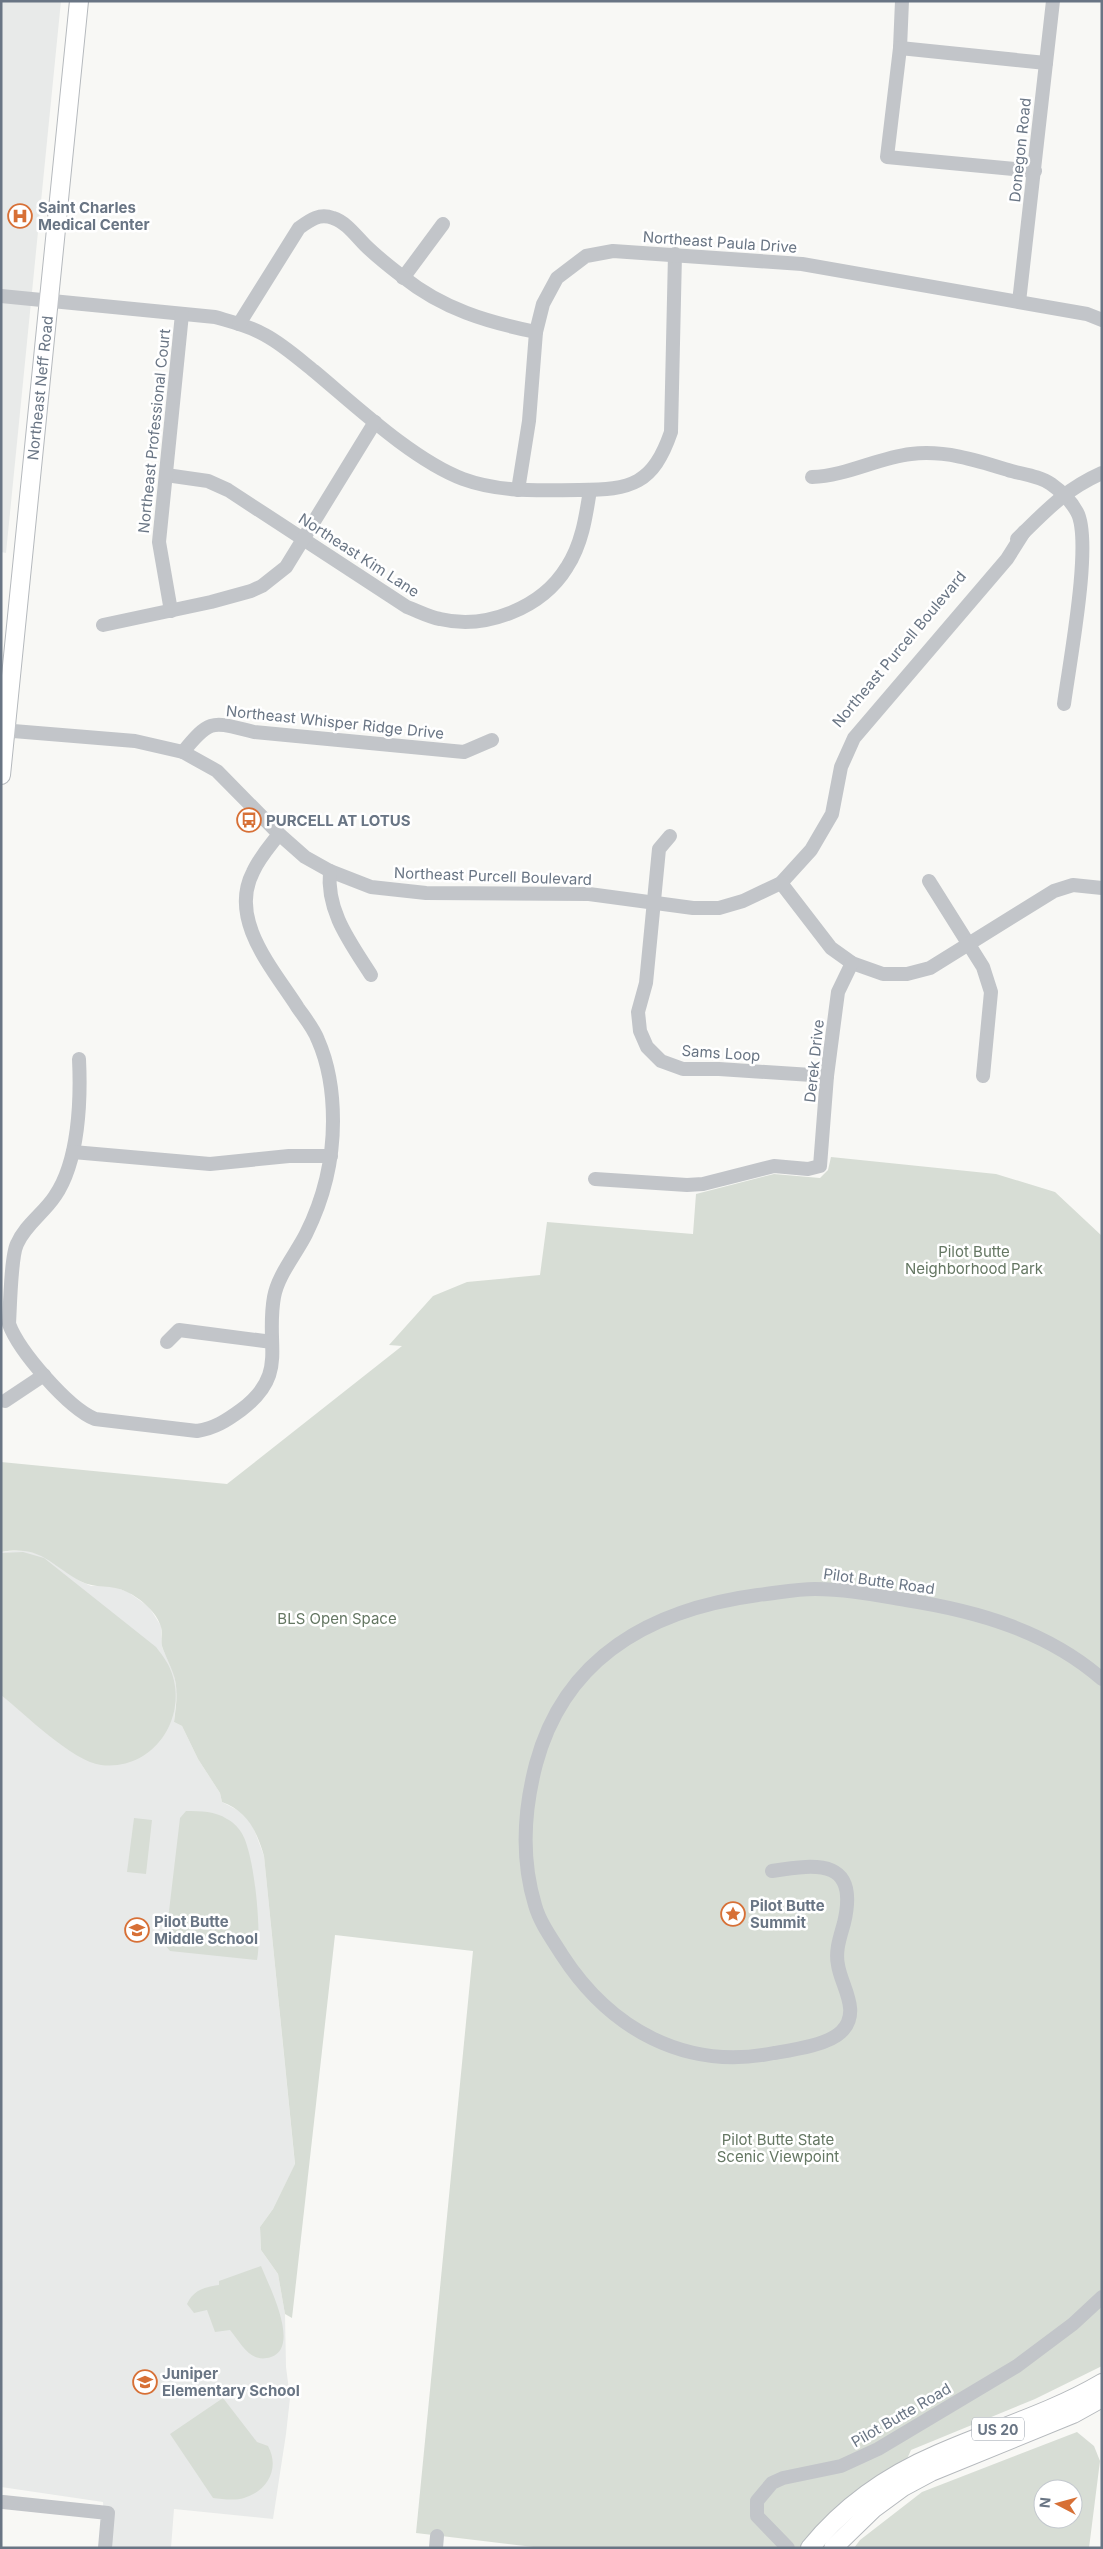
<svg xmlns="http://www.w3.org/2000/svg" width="1103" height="2549" font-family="Inter,sans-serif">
	<rect width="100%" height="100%" fill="#f8f8f5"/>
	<!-- built -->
	<g fill="#e8eae9">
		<polygon points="1,1 61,1 6,553 1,552"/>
		<polygon points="24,1550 45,1556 80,1581 91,1586 109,1585 128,1592 149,1607 161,1626 162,1647 174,1674 177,1691 174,1722 182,1726 198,1759 220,1793 222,1802 243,1813 252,1824 264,1856 295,2165 273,2209 260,2227 261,2250 278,2274 285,2314 286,2367 290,2398 286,2434 273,2519 174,2509 171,2548 106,2548 103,2502 1,2487 1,1552"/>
	</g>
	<!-- green -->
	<g fill="#d7ddd5" fill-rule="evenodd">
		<path d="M831 1157 996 1174 1055 1192 1102 1236V2366L1035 2399 911 2450 907 2459 840 2505 799 2548H542L416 2533 473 1951 335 1935 292 2318 285 2314 278 2274 261 2250 260 2227 273 2209 295 2164 264 1856C257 1831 247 1811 222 1802L220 1793 198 1759 182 1726 174 1722C176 1706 179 1689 173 1673 170 1665 166 1657 163 1649 160 1642 163 1634 161 1627 157 1612 140 1598 127 1592 112 1584 95 1589 80 1581 49 1564 41 1545 1 1552V1462L227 1484 402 1346 389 1345 433 1296 467 1282 540 1275 547 1222 693 1234 696 1194 774 1174 820 1178 828 1170Z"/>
		<path d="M23 1552 44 1558 156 1647C163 1656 170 1665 173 1677 186 1722 151 1771 101 1765 72 1761 26 1715 1 1695V1553Z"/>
		<path d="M186 1811C201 1811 215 1811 227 1819 232 1821 238 1827 241 1832 255 1852 262 1937 257 1960L170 1951 165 1945 180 1818Z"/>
		<polygon points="134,1818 152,1820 146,1874 127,1872"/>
		<path d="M261 2266C269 2286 301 2347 271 2357 250 2364 242 2344 230 2330L215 2332 207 2310 194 2313 187 2304C193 2290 205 2287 219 2285V2281Z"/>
		<path d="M223 2398 257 2442 268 2446C280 2468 268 2491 244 2498 235 2501 222 2499 213 2498L170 2434Z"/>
		<path d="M1077 2432 1094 2446 1100 2461 1089 2548H854L860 2540 922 2492ZM1043 2489H1073V2519H1043Z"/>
	</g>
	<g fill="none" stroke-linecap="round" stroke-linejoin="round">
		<!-- major casing -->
		<g stroke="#b5b9bd" stroke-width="20">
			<g id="major">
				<polyline points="1,775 79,1"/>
				<path d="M810 2548C844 2506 889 2475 938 2454 992 2430 1051 2413 1102 2383"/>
				<polyline points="833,2548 873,2509 903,2487 931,2472 1073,2414 1102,2398"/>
			</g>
		</g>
		<!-- minor -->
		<g stroke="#c2c5c9" stroke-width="14">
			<polyline points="902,1 900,48 887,157 1035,171"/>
			<polyline points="900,48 1046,63"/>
			<polyline points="403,278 443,224"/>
			<path d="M1 296 215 317C232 322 250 326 265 335 282 344 299 359 314 371 356 406 413 460 463 479 501 493 541 490 579 490 632 490 653 484 671 432L675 254"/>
			<polyline points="1019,302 1053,1"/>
			<path d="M239 324 299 228C310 220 319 213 333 218 346 222 356 236 365 245 377 257 390 267 403 277 443 309 487 322 536 332"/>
			<path d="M166 475 208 481 228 490 407 607C418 611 429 617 440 619 486 630 542 608 567 567 582 544 586 516 590 490"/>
			<path d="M812 477C846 476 877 458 911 454 945 450 976 460 1008 470 1021 474 1040 476 1051 484 1061 491 1071 501 1077 512 1093 541 1069 665 1064 704"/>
			<polyline points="518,490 529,421 536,332 543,304 557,278 586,256 613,251 802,264 1087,314 1102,320"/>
			<path d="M1017 539C1046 511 1064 490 1102 473"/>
			<polyline points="171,611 159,542 182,314"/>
			<polyline points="103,625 211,602 251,591 262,586 286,567 375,422"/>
			<polyline points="1,730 135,741 183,752 217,771 279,834 305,857 330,871 371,887 426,893 589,894 693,908 719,908 743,901 781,883 811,850 832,814 841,767 854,738 1007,559 1024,532"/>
			<path d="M183 752C211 717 213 722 254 732L464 752 492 740"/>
			<polyline points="670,836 659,849 646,983 638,1012 640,1031 647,1047 661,1061 683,1069 719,1069 827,1076"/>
			<path d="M330 871C326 911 350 942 371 975"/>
			<polyline points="929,881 983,967 991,992 983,1076"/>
			<polyline points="781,883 831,948 852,963 883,974 907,974 930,968 1054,891 1073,885 1102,888"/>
			<path d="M79 1059C81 1100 79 1161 55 1196 44 1213 25 1225 17 1244 11 1256 10 1307 9 1324 19 1351 68 1408 95 1419L197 1431C215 1428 226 1421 241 1410 289 1374 265 1347 274 1297 278 1275 296 1254 306 1234 324 1198 333 1161 333 1121 333 1094 329 1065 318 1040 314 1029 305 1018 298 1008 274 970 228 920 253 872 259 858 270 846 279 834"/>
			<polyline points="73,1152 210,1164 289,1156 331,1156"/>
			<polyline points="595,1179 687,1185 703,1184 774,1166 808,1169 820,1166 827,1076 838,992 852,963"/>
			<polyline points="167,1342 179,1330 272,1342"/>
			<polyline points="5,1401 44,1375"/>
			<path d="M772 1871C820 1863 859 1860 844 1923 840 1937 835 1951 838 1965 841 1986 862 2012 841 2032 828 2045 792 2050 774 2053 685 2071 610 2029 562 1955 552 1939 540 1923 535 1905 521 1859 524 1810 536 1764 565 1656 653 1609 758 1595 777 1593 796 1589 815 1589 846 1589 876 1595 906 1600 977 1611 1047 1631 1102 1679"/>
			<polyline points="3,2502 108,2513 105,2548"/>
			<polyline points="436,2548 437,2536"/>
			<polyline points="788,2548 757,2516 757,2501 772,2483 783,2478 841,2466 878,2449 1017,2366 1073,2324 1102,2297"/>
		</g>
		<!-- major -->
		<use href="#major" stroke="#fff" stroke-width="18"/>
	</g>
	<!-- icons -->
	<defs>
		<g id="hospital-ring" transform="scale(1.25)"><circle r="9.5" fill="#fff" stroke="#d77036" stroke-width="1.5"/><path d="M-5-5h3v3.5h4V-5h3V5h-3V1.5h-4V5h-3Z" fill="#d77036"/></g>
		<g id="bus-ring" transform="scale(1.25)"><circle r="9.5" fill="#fff" stroke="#d77036" stroke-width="1.5"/><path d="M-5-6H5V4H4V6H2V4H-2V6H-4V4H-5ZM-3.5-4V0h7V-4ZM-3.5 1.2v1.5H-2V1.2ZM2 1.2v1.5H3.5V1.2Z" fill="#d77036"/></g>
		<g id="sight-ring" transform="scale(1.25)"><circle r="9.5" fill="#fff" stroke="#d77036" stroke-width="1.5"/><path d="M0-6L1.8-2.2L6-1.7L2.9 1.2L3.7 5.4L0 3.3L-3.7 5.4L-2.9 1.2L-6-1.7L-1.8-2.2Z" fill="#d77036"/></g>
		<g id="school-ring" transform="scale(1.25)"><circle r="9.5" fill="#fff" stroke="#d77036" stroke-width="1.5"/><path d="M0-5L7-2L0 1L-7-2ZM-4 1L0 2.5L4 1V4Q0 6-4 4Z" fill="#d77036"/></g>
	</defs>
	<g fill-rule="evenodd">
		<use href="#hospital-ring" x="20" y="216"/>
		<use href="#bus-ring" x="249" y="820"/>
		<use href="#sight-ring" x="733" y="1914"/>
		<use href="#school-ring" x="137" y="1930"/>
		<use href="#school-ring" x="145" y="2382"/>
	</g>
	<g text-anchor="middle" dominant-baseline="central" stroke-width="5" stroke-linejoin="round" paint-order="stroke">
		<!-- shield labels -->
		<rect fill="#fff" stroke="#969ea9" stroke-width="1" x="972" y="2417.5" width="52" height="23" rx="4"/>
		<g font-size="14" font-weight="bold" fill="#697584">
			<text x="998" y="2429">US 20</text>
		</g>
		<!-- street labels -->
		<g font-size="15" fill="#697584" stroke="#fff">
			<text transform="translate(1020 150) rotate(-84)">Donegon Road</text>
			<text transform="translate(720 242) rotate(4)">Northeast Paula Drive</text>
			<text transform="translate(40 388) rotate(-84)">Northeast Neff Road</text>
			<text transform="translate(154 431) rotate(-84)">Northeast Professional Court</text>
			<text transform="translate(359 555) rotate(33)">Northeast Kim Lane</text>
			<text transform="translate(899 649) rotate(-50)">Northeast Purcell Boulevard</text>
			<text transform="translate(335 722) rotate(6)">Northeast Whisper Ridge Drive</text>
			<text transform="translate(493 876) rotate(2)">Northeast Purcell Boulevard</text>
			<text transform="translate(721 1053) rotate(4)">Sams Loop</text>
			<text transform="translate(814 1061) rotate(-84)">Derek Drive</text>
			<text transform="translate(879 1581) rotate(8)">Pilot Butte Road</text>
			<text transform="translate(901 2415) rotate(-30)">Pilot Butte Road</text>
		</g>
		<!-- poi labels -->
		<g font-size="15" font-weight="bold" fill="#697584" stroke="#fff" text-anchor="start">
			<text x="38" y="207">Saint Charles<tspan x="38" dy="17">Medical Center</tspan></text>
			<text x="266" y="820">PURCELL AT LOTUS</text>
			<text x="750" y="1905">Pilot Butte<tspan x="750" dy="17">Summit</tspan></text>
			<text x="154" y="1921">Pilot Butte<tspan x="154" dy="17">Middle School</tspan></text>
			<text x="162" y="2373">Juniper<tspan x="162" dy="17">Elementary School</tspan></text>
		</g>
		<!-- park labels -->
		<g font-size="15" fill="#657763" stroke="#fff">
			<text x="974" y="1251">Pilot Butte<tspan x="974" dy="17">Neighborhood Park</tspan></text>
			<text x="337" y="1618">BLS Open Space</text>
			<text x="778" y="2139">Pilot Butte State<tspan x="778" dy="17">Scenic Viewpoint</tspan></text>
		</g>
	</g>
	<!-- border -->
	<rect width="1103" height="2549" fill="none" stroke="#697584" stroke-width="5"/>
	<!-- north arrow -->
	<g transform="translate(1058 2504) rotate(276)"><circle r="24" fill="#ffffff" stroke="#c3c8ce"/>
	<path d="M0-4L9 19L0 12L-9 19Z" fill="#d77036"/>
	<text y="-8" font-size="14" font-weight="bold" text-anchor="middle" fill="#697584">N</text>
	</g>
</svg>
